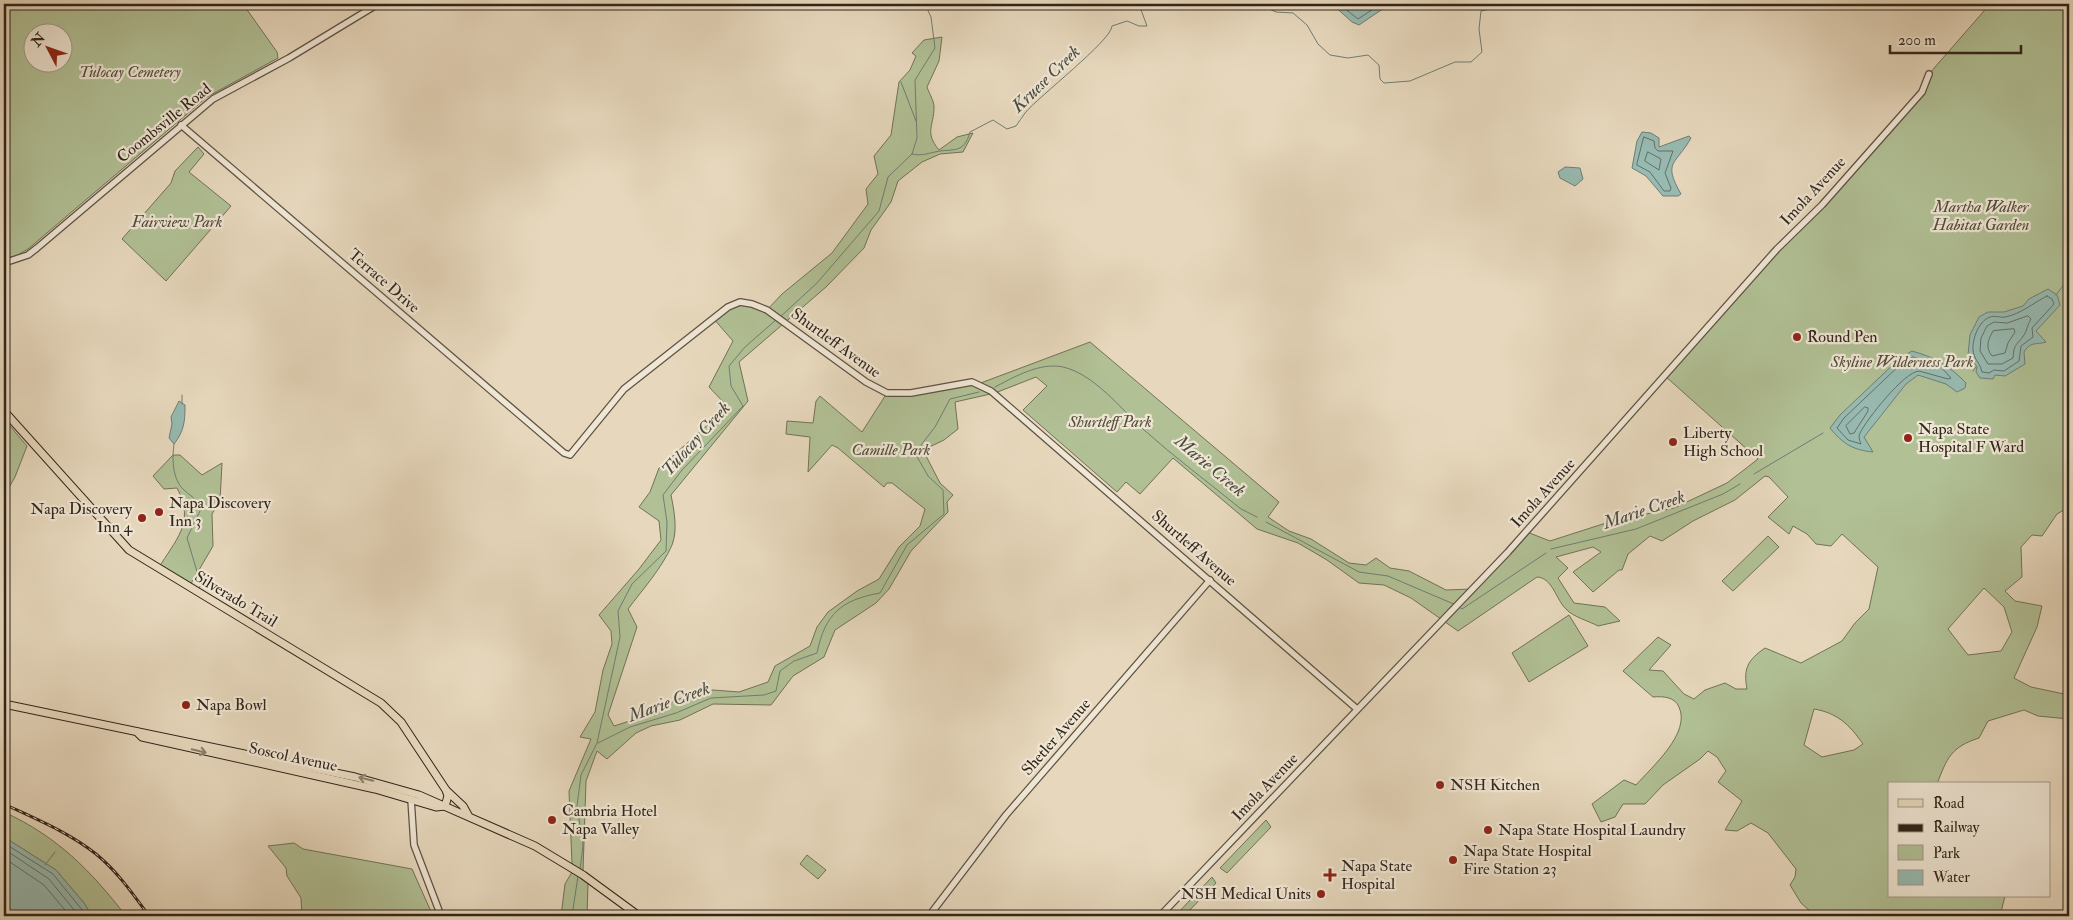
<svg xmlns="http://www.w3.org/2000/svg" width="2073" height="920" font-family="'IM FELL Double Pica',serif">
	<rect width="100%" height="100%" fill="#e7d8bd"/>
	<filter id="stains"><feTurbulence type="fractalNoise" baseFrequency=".004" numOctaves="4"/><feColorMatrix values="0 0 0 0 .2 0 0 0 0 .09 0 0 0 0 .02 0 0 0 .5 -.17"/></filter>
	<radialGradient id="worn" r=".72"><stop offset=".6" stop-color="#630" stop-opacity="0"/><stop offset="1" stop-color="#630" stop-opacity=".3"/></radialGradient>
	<!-- green -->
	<g fill="#b1c095" stroke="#717258" fill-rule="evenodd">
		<path d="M4 4H243L277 52 278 58 207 97 28 249 16 256 4 258ZM32 32H62V62H32Z"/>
		<path d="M1990 4H2069V507L2057 514 2042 536 2032 535 2021 547 2022 577 2005 591 2015 601 2042 606 2037 627 2014 678 2031 687 2069 695V719L2038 716 2024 710 1988 721 1979 738C1951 747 1947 758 1937 784H1889V896H2005L2000 916H1811L1810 911 1801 903 1790 885 1795 877 1796 869 1768 833 1751 823 1737 831 1725 830 1742 801 1718 782 1726 771 1717 757 1708 751 1700 759 1663 785 1645 804H1623L1615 817 1601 822 1592 804 1624 780 1636 785C1652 767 1691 733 1679 707 1675 697 1663 696 1653 697L1623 671 1658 637 1671 645 1649 670 1663 671 1684 694 1694 699 1705 690 1725 683 1736 689H1747C1743 668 1748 660 1765 648L1801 663 1842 641 1855 623 1869 609 1878 567 1842 534 1831 546 1816 544 1807 534 1793 526 1789 534 1768 517 1788 497 1769 477 1765 476 1735 500 1693 521 1662 541 1650 536 1628 554 1622 570H1619L1593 592 1573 572 1601 552 1593 547 1556 557 1568 568 1558 578 1574 603 1605 607 1620 621 1598 626C1589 621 1573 617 1566 609 1556 600 1553 578 1537 577L1458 631 1411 598 1384 585 1359 583 1327 560 1298 543 1257 529 1173 458 1140 494 1126 482 1117 492 1023 410 1047 386 1036 377 995 393 955 402 958 429 944 440 923 450 940 483 953 495 947 502 948 512 911 551 889 589 876 603 835 630 824 657 793 676 771 705 713 704 680 720 651 726 636 733 607 759 597 751 586 781 583 871 572 864 569 791 591 739 580 737 595 712 603 670 612 644 611 631 599 615 639 569 661 540 659 521 639 507 650 492 659 468 728 407 709 387 733 341 713 318 735 303 767 310 782 294 832 253 868 204 866 189 878 174 874 156 891 135 899 82 910 70 916 56 912 53 924 40 942 37 939 61 927 87C929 93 934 101 934 107 934 126 924 132 939 150L957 137 973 133 963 152 940 154 922 162 898 181 891 202 871 230 864 248 826 287 739 362 748 401 671 495C674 510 678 530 672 545 662 568 643 589 628 609L637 627 608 715 614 726 661 711 675 700 713 690 739 692 768 682 775 666 810 646 817 627 828 612 857 591 879 579 899 547 920 526 925 509 892 483H887L884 487 838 448 832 445 808 472 810 437 786 434 787 421 813 423 816 401 820 396 862 432 887 393 978 384 1090 342 1279 502 1268 517 1289 531 1311 539 1349 563 1366 565 1376 558 1390 568 1409 571 1446 590 1472 589 1527 532 1550 541 1609 522 1674 508 1727 483 1758 459 1665 376 1922 92 1929 74ZM1984 588 2004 607 2012 632 2001 651 1968 655 1948 629ZM1814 709C1837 713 1849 724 1863 744L1854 750 1822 757 1804 745Z"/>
		<polygon points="198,147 204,154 189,172 231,206 166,281 122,239 171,183 175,171"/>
		<polygon points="4,419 27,446 15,477 4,496"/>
		<path d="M173 455H180L202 475 222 463 220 501 212 514 213 546 189 587 158 569C175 540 196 523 177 488L164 489 153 476Z"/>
		<polygon points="1768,536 1779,547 1733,591 1722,581"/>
		<polygon points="1569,615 1588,646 1529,682 1512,653"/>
		<path d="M4 812C58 837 90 870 126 916H92L84 903 56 870 4 837Z"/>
		<polygon points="1266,820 1271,827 1227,873 1220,868"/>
		<polygon points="294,843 303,849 412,869 433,916 302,916 301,898 287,876 286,868 268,846"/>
		<polygon points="807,855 826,870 818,879 800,864"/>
		<polygon points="572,872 588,883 587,916 561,916 565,884"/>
		<polygon points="1212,877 1216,883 1184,916 1175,916"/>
	</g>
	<!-- water -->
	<g fill="#97bab1" stroke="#6e7e75">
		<polygon points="1332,4 1390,4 1359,25 1352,22"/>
		<path d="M1642 132 1651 133 1659 138V147L1689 136 1691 138C1676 165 1662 161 1681 194L1678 196H1663L1646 176 1632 168 1637 141Z"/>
		<polygon points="1565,167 1580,168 1583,179 1575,186 1560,178 1558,172"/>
		<path d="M2048 289 2057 295 2060 305 2036 331 2046 342C2037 345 2030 341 2024 352L2025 364 2005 376 1995 375 1993 379 1980 378 1976 372 1977 367 1968 355 1970 335 1979 317 1988 312H2004L2023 306 2029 299Z"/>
		<path d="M1912 351C1934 357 1950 366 1966 383L1965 388 1957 392 1946 384 1918 375 1906 384 1864 437 1873 452C1853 450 1843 444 1830 428L1840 415 1900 358Z"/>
		<path d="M179 401 185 405C185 422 184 431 174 444L169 438 172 424 171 417Z"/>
		<polygon points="4,837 56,870 84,903 92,916 10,916 4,911"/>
	</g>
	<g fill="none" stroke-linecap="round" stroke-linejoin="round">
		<!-- shore -->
		<g stroke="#647066" stroke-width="1">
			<polyline points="1339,4 1358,19 1381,4"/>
			<polygon points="1644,137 1654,141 1655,148 1658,151 1673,151 1665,173 1671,188 1670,191 1664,191 1650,172 1637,165"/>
			<polygon points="1648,152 1661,159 1659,170 1645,161"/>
			<path d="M2047 296 2052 299 2054 304 2032 328 2033 337 2021 346 2019 361 2004 371 1994 370 1989 373 1982 372C1981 365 1976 361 1974 355 1970 343 1978 321 1990 317 1995 315 2000 318 2005 317 2021 314 2033 303 2047 296Z"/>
			<path d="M2028 316 2031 319C2027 325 2027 331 2024 335 2017 346 2014 342 2013 358L2002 364H1988L1980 351 1981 338 1987 326 1994 322 2007 323Z"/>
			<path d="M2014 329 2015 332 2008 343 2005 353 1992 356C1985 347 1988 340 1993 331Z"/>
			<path d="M1913 357 1940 366 1951 378 1948 379 1919 371C1904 372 1867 419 1860 433 1858 437 1860 441 1861 444L1848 440 1837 428 1844 418 1903 362Z"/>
			<polygon points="1865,407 1868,408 1868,411 1854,433 1850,434 1846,426"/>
			<polyline points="4,843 53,874 87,916"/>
			<polyline points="4,849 49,879 79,916"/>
			<polyline points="4,858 44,885 70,916"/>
		</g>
		<!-- stream -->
		<g stroke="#6e7e75" stroke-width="1">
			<polyline points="1258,4 1276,12 1293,13 1307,25 1318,44 1330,55 1348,58 1368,55 1379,65 1380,79 1384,83 1410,81 1455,62 1471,62 1482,52 1479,29 1481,11 1498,7 1500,4"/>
			<polyline points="1547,4 1562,4"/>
			<polyline points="901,82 916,121"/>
			<path d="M912 154C922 156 925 154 935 152 952 148 964 155 970 132L993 120 1007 129 1016 126C1019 122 1022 117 1025 113 1038 97 1112 40 1112 26L1127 21 1139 26H1147L1140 7 1145 4"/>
			<polyline points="2056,295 2069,278"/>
			<polyline points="780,317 817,283 879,211 888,177 912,154 917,138 915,80 935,48 931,17 925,4"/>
			<polyline points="1973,371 1976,367"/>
			<path d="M995 387C1014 377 1040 362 1063 367 1094 374 1121 409 1143 429 1174 457 1208 482 1241 509L1257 517"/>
			<polyline points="182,404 182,395"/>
			<path d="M174 444C172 459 172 479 184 490 194 499 196 497 200 511L187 538 201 585 199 588"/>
			<polyline points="1754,474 1823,433"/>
			<polyline points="1266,522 1359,572 1388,576 1456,605"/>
			<polyline points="1551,549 1636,529 1723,494 1740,484"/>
			<polyline points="1459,607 1462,609 1546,553"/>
			<path d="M598 743 630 727 676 713 711 698 764 695 776 691 780 671 794 661 817 653C825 614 841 600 880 593L907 545 944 514 943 490 928 476 915 453 935 427 950 399 979 392"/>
			<polyline points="45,865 55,852"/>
			<polyline points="580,870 583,845 577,806 581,775 597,743 620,637 618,611 632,584 666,551 667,522 663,495 682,470 743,406 731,386 729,366 745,347 777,319"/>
			<polyline points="572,916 578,876"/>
		</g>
		<!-- minor casing -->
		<g stroke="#5e5244" stroke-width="8">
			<g id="minor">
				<polyline points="181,125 564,453 570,455 624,389 728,307 740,302 752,304 767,310 866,382 887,393 911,393 972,382 991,391 1357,709"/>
				<polyline points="4,263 28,255 37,248 213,99 289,58 378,4"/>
				<polyline points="411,799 414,845 441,916"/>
				<polyline points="929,916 1006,815 1210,580"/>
				<polyline points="1160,916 1508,552 1777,249 1822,205 1922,92 1929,74"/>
			</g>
		</g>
		<!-- major casing -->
		<g stroke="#31251b" stroke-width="9">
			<g id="major">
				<polyline points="4,411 129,550 381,703 401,722 446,790 448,796 445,806"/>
				<polyline points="4,704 355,777 419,795 535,846 583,875 639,916"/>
				<polyline points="137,732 142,737 375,789 436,807 445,806"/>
				<polyline points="447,791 463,806 468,815"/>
			</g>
		</g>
		<!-- minor -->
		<use href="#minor" stroke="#efe6d4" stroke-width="5.5"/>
		<!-- major -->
		<use href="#major" stroke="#e7d8bd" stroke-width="7"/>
		<!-- rail casing -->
		<g stroke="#31251b" stroke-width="3">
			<path id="rail" d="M4 804C36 819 68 832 96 854 117 871 133 894 149 916"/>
		</g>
		<!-- rail -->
		<use href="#rail" stroke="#efe6d4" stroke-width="1" stroke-dasharray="4" stroke-linecap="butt"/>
	</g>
	<!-- one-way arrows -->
	<defs><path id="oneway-shaft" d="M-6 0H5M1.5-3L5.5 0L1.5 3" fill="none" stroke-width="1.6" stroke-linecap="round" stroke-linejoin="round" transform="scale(1.25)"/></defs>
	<g stroke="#8c7e6c">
		<use href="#oneway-shaft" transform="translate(199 751) rotate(13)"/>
		<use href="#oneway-shaft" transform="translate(366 779) rotate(-166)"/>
	</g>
	<!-- markers -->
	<g fill="#8f2418" stroke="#efe6d4" stroke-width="2">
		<circle cx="1797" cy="337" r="5"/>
		<circle cx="1908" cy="438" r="5"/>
		<circle cx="1673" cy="442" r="5"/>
		<circle cx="159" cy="512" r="5"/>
		<circle cx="142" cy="518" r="5"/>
		<circle cx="186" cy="705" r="5"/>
		<circle cx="1440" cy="785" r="5"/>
		<circle cx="552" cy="820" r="5"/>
		<circle cx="1488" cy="830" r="5"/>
		<circle cx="1453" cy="860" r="5"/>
		<path d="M1327.5 867.5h5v5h5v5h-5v5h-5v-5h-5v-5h5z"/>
		<circle cx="1321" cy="894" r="5"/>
	</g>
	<g text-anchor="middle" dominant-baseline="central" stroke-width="4.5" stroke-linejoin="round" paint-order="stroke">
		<!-- park labels -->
		<g font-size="16" font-style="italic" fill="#514c3a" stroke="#efe6d4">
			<text x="130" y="72">Tulocay Cemetery</text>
			<text x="1981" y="207">Martha Walker<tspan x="1981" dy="18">Habitat Garden</tspan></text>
			<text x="177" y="222">Fairview Park</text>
			<text x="1902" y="362">Skyline Wilderness Park</text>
			<text x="1110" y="422">Shurtleff Park</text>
			<text x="891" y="450">Camille Park</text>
		</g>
		<!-- street labels -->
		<g font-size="16" fill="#31251b" stroke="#efe6d4">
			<text transform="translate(164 123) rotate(-39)">Coombsville Road</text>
			<text transform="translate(1813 191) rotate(-47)">Imola Avenue</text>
			<text transform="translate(384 281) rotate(41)">Terrace Drive</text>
			<text transform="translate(836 343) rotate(36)">Shurtleff Avenue</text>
			<text transform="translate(1543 493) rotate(-48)">Imola Avenue</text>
			<text transform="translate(1194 548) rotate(41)">Shurtleff Avenue</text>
			<text transform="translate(236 599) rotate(31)">Silverado Trail</text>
			<text transform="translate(1056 737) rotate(-49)">Shetler Avenue</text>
			<text transform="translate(293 757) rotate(12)">Soscol Avenue</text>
			<text transform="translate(1265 787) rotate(-46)">Imola Avenue</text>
		</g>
		<!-- poi labels -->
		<g font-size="16" fill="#31251b" stroke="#efe6d4" text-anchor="start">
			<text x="1807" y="337">Round Pen</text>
			<text x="1918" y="429">Napa State<tspan x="1918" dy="18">Hospital F Ward</tspan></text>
			<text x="1683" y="433">Liberty<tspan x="1683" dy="18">High School</tspan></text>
			<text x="169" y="503">Napa Discovery<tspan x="169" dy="18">Inn 3</tspan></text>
			<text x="132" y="509" text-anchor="end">Napa Discovery<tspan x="132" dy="18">Inn 4</tspan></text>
			<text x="196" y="705">Napa Bowl</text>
			<text x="1450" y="785">NSH Kitchen</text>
			<text x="562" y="811">Cambria Hotel<tspan x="562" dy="18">Napa Valley</tspan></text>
			<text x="1498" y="830">Napa State Hospital Laundry</text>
			<text x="1463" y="851">Napa State Hospital<tspan x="1463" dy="18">Fire Station 23</tspan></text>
			<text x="1341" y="866">Napa State<tspan x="1341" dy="18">Hospital</tspan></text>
			<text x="1311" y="894" text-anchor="end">NSH Medical Units</text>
		</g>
		<!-- water labels -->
		<g font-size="18" font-style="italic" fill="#4a4a40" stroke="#efe6d4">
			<text transform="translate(1046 79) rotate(-44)">Kruese Creek</text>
			<text transform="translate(696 439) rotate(-48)">Tulocay Creek</text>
			<text transform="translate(1210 466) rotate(40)">Marie Creek</text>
			<text transform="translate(1644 510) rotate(-19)">Marie Creek</text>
			<text transform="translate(669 702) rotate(-20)">Marie Creek</text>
		</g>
	</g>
	<!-- margin -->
	<rect width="2073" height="920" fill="none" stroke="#e7d8bd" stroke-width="20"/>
	<rect x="5" y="5" width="2063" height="910" fill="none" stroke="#31251b" stroke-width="2.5"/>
	<rect x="10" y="10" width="2053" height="900" fill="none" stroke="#31251b"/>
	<!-- legend -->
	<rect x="1888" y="782" width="162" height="115" fill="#efe6d4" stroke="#a3998a"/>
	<rect x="1898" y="799" width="25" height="8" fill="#e7d8bd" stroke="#a3998a"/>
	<text x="1933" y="808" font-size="15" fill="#31251b">Road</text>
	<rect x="1898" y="824" width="25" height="8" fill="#31251b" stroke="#a3998a"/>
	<text x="1933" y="832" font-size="15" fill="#31251b">Railway</text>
	<rect x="1898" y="845" width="25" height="15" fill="#b1c095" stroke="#a3998a"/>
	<text x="1933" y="858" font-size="15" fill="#31251b">Park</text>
	<rect x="1898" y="870" width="25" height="15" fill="#97bab1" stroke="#a3998a"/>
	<text x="1933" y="882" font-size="15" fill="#31251b">Water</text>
	<!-- north arrow -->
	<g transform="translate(48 48) rotate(311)"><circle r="24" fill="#efe6d4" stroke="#a3998a"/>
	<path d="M0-4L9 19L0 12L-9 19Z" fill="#8f2418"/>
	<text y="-8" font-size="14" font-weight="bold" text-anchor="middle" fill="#31251b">N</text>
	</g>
	<!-- scale -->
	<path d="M1890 45v8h131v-8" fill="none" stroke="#31251b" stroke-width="2.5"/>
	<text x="1898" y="45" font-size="15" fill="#31251b" stroke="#efe6d4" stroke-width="4" paint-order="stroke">200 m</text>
	<rect width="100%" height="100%" filter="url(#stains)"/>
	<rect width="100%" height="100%" fill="url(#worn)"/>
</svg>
